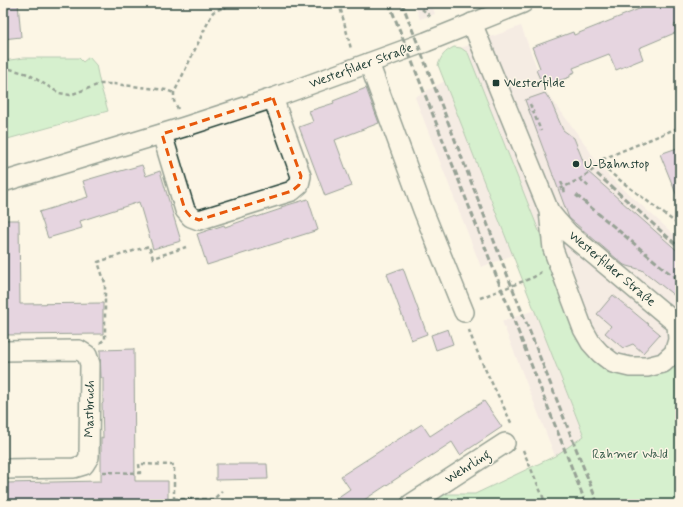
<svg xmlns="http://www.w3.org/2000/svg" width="683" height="507" font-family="Mynerve,sans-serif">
	<rect width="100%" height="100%" fill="#fcf5e5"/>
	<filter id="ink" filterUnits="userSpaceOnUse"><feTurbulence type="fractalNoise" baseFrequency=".025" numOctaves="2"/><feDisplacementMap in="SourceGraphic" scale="8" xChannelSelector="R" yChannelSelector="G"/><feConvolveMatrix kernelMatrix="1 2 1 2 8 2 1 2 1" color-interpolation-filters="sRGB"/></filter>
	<g filter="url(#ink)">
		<!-- built -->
		<g fill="#eedfe1">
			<polygon points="414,3 431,3 435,14 420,19"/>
			<polygon points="521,26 545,90 587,147 600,168 680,240 680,358 654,372 599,366 584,344 468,54 461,48"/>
			<polygon points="445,81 513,255 481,267 415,97"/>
			<polygon points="535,310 584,436 574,504 502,321"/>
		</g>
		<!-- green -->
		<g fill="#a9e9b1" stroke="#649372">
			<path d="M454 47 461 48 468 53 584 344 599 366 654 372 680 358V504H428L444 494H475L555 456 584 436 438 65C442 55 444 52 454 47Z"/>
			<polygon points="89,57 96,65 100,84 108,111 4,140 3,136 3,61 24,58 79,58 83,62"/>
		</g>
		<!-- building -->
		<g fill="#ccadd9" stroke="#1f3d34">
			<polygon points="3,3 18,3 21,37 3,39"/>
			<polygon points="654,3 680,3 680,23 674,25 677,32 639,48 643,59 616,70 609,54 573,68 575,72 570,74 570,77 543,86 536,70 540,68 532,47 573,32 574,35"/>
			<polygon points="366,88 379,123 335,140 352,186 325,196 299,127 313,122 309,111 334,103 333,101"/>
			<polygon points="545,93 551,102 563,130 574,138 587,171 680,253 680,300 642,270 624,265 569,218 525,100"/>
			<polygon points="680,147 680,201 679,201 660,154"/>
			<polygon points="142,165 146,176 160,171 181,241 153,249 139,202 80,221 82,228 48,238 39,212 88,197 83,181 117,171 117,172"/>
			<polygon points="308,199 318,230 207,265 197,234 224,225 225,227 256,216 257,217 281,209 281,207"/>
			<polygon points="3,220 19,220 20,304 103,303 103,334 4,335"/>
			<polygon points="403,268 427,334 411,340 387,274"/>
			<polygon points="613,295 660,334 643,353 633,344 623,348 605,333 611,326 597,314"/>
			<polygon points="448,329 453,344 436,350 431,335"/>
			<polygon points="134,349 135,481 168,481 168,504 6,504 5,483 101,481 101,437 103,438 102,404 103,403 103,378 101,378 100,350"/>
			<polygon points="484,401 502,427 460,455 452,442 358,504 328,504 350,489 341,476 422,424 430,436"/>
			<polygon points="216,464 267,464 268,479 216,480"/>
		</g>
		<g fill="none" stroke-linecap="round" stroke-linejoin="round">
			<!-- minor casing -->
			<g stroke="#1f3d34" stroke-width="22">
				<g id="minor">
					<polyline points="472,23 549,211 558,222 568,233 677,324 678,340 674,353 663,363 647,367 630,367 613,363 600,353 591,343 583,329 553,249 549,211"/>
					<polyline points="369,63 423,210 464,312"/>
					<polyline points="162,134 185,210 191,217 199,220 292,191 299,185 301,176 273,98"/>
					<polyline points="3,182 184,127 273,98 426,42 523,3"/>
					<polyline points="3,351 79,350 87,355 90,364 89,457 84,465 74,468 3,469"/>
					<polyline points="411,504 505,443"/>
				</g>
			</g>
			<!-- path -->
			<g stroke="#1f3d34" stroke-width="2.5" stroke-dasharray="4 3" stroke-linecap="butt">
				<polyline points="339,3 348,37 351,49"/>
				<polyline points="422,9 432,18"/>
				<polyline points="3,67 28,74 59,93 70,95 100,84 114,84 166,90 174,93"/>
				<polyline points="530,104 541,131"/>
				<polyline points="178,109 174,101 174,93 213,12 217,10 238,3"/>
				<polyline points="600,165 601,160 605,158 680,127"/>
				<polyline points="580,179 589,187"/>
				<polyline points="561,182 564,188 565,195"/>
				<polyline points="560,189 580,179 600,165 680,226"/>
				<polyline points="678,296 680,297"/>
				<polyline points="480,298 534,277 541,272"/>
				<path d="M469 330C480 363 498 393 512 425"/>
				<polyline points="100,343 105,339 105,283 98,262 149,246 153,258 186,247"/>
				<polyline points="523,450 546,504"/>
				<polyline points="103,472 140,473 139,464 174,465 174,504"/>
				<polyline points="174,499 214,499 222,491"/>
			</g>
			<!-- minor -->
			<use href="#minor" stroke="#fcf5e5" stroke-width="19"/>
			<!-- rail -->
			<g stroke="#1f3d34" stroke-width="3" stroke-dasharray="6 3" stroke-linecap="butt">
				<polyline points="389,3 586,504"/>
				<polyline points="402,3 501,259 598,504"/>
				<polyline points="597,174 680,248"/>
				<polyline points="576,195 680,282"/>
			</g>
		</g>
	</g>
	<!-- marked area -->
	<path d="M0 0H683V507H0ZM273 98 301 176 299 185 292 191 199 220 191 217 185 210 162 134Z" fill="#fcf5e5" fill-opacity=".55" fill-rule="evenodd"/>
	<path fill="none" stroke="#e8590c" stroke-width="3" stroke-dasharray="8 5" stroke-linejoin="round" d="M273 98 301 176 299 185 292 191 199 220 191 217 185 210 162 134Z"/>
	<!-- markers -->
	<g fill="#1f3d34" stroke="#fcf5e5" stroke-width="1.5">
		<rect x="492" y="79" width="8" height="8" rx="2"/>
		<circle cx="576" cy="164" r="4"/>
	</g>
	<g text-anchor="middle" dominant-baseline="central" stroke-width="3" stroke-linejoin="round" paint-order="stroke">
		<!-- street labels -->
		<g font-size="13" fill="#1f3d34" stroke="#fcf5e5">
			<text transform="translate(361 66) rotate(-20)">Westerfilder Straße</text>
			<text transform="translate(612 269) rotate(40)">Westerfilder Straße</text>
			<text transform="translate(90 409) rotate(-89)">Mastbruch</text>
			<text transform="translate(468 467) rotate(-33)">Wehrling</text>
		</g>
		<!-- poi labels -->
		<g font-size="13" fill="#1f3d34" stroke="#fcf5e5" text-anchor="start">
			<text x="504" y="83">Westerfilde</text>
			<text x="584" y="164">U-Bahnstop</text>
		</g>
		<!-- park labels -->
		<g font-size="13" fill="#3b5f4d" stroke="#fcf5e5">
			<text x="630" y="454">Rahmer Wald</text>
		</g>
	</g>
	<!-- margin -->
	<rect width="683" height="507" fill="none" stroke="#fcf5e5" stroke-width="16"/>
	<rect x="8" y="8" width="667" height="491" fill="none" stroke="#1f3d34" stroke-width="1.5" filter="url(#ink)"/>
</svg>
